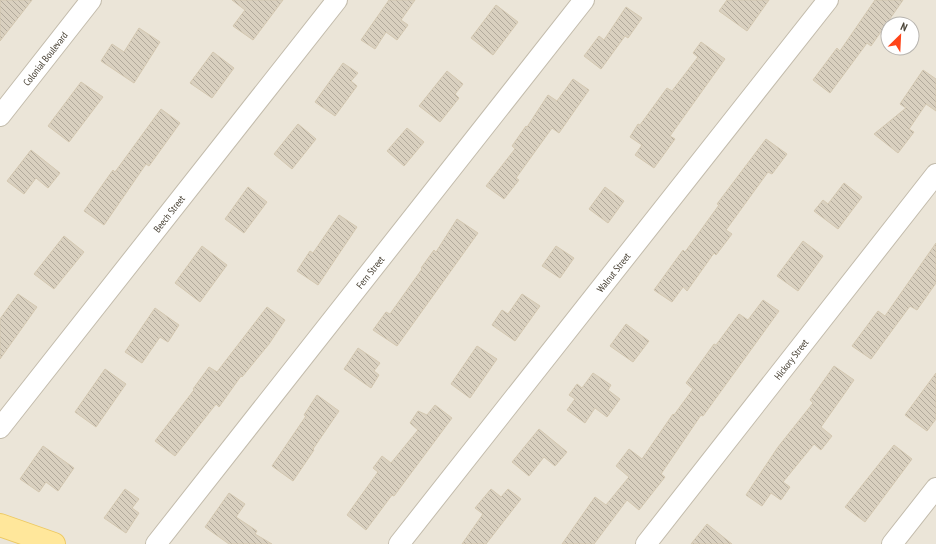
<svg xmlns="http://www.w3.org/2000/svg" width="936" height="544" font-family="'PT Sans Narrow',sans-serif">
	<defs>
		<pattern id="building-back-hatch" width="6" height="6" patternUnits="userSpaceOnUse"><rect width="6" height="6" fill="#d9d0bf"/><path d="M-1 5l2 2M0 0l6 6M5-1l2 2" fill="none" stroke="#b2aa9c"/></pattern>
	</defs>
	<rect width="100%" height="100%" fill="#f6f3ea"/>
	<!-- residential -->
	<path fill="#ebe5d8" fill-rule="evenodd" d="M0 0H936V544H0ZM888 24H912V48H888Z"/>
	<!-- building -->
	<g fill="url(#building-back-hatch)" stroke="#d4c8b1">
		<polygon points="0,0 32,0 0,41"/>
		<polygon points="232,0 283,0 253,40 233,26 245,10"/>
		<polygon points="389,0 415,0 401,20 408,25 397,40 386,32 375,49 361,40"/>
		<polygon points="727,0 769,0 747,31 719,11"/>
		<polygon points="875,0 903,0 871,46 867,43 830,93 813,80 837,48 840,51"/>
		<polygon points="496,5 518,22 493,55 471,38"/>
		<polygon points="626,7 642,18 628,38 625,36 601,69 584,56 599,36 604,40"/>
		<polygon points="139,28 160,42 134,83 101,61 112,44 124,52"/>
		<polygon points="701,42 725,59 670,136 675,139 654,168 635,155 642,145 630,137 638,124 640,125 667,88 672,91 698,57 693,53"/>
		<polygon points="213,52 234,68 212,98 190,83"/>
		<polygon points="343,63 358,73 351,81 357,86 335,116 315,102"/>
		<polygon points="923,70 936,79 936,111 926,104 909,129 914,132 898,153 874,134 906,108 900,104"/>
		<polygon points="447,71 463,84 455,94 459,98 440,122 419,106"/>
		<polygon points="573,79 589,90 559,133 552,128 516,178 519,180 504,199 486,186 515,149 512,146 526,126 527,127 548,95 557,101"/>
		<polygon points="81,82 103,97 69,142 48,126"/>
		<polygon points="161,109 180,123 149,166 146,164 104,225 84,211 113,170 115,172"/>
		<polygon points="298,124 316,139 292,169 274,154"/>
		<polygon points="407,128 424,142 404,166 387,151"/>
		<polygon points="766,139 787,154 772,174 768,172 726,230 732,234 716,255 714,253 687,291 683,287 672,302 654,290 683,250 685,252 719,205 717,204"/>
		<polygon points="31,150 60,173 48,188 36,178 24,194 7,181"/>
		<polygon points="844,183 862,197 838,229 814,211 823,200 828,204"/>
		<polygon points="248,187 267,202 244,233 225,219"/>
		<polygon points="605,187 624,201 608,223 589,209"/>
		<polygon points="339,215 357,227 318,285 297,271 310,251 313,253"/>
		<polygon points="457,219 478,233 397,346 373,330 386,312 390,314 422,269 421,268 434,250 436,252"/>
		<polygon points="64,236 84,252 54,289 34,274"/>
		<polygon points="803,241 823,256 798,291 777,276"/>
		<polygon points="936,243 936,283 917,310 910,306 871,359 852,346 878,311 885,316"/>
		<polygon points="202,246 227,265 200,302 175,283"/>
		<polygon points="556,246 574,258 560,278 542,266"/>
		<polygon points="18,294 37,307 0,359 0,319"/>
		<polygon points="522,294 540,306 515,341 492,325 502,310 508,314"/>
		<polygon points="763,300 779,311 703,416 701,415 661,474 665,477 639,510 627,500 594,544 562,544 595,497 606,505 629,477 616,466 629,449 642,459 673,414 674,415 693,389 686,383 714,344 716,345 739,314 748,320"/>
		<polygon points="267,307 285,320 269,344 242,377 241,376 219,407 216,404 175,456 155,441 194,390 193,389 209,367 217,372"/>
		<polygon points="155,308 179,325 168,342 160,337 142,363 125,352"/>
		<polygon points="626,324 649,341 633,362 610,346"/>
		<polygon points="477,346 497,359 470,398 451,384"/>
		<polygon points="358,348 380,363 374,371 379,375 371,388 344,369"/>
		<polygon points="834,366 854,380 821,427 832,436 821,450 814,444 783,482 790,487 781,500 771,493 762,506 746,495 778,447 813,403 810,400"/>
		<polygon points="105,369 126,384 96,427 75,412"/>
		<polygon points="593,373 611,385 608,390 620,399 607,417 595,408 585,423 567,410 575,399 569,395 577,384 582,388"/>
		<polygon points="936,373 936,419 927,431 905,415"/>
		<polygon points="317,395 339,411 313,449 314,450 293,481 272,466 306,416 304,415"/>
		<polygon points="435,405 452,418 394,496 392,495 366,530 347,515 378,472 373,468 382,456 391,463 418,430 410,423 418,411 427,415"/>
		<polygon points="539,429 567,452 555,466 544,457 529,476 512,462"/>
		<polygon points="894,445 912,459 865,522 845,507"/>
		<polygon points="43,446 74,468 58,491 46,482 39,492 20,479"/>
		<polygon points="125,489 139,499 132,508 139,513 126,533 104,518"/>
		<polygon points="491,489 501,497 508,489 521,499 486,544 462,544 483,514 475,508"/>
		<polygon points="229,493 245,504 236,517 257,531 255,534 272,544 229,544 205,527"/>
		<polygon points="707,524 732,544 691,544"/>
	</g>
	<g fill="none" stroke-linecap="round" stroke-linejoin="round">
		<!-- minor casing -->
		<g stroke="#c3bcac" stroke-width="22">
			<g id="minor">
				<path id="s1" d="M0 116 91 0"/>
				<path id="s2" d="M0 428 337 0"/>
				<path id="s3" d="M156 544 584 0"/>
				<path id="s4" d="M399 544 828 0"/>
				<path id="s5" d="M646 544 936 174"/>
				<polyline points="892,544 936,488"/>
			</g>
		</g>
		<!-- major casing -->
		<g stroke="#edc962" stroke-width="24">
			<polyline id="major" points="0,525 54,544"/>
		</g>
		<!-- minor -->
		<use href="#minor" stroke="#fff" stroke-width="20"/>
		<!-- major -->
		<use href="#major" stroke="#ffe79b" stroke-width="22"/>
	</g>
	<g text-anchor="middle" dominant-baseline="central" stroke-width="3" stroke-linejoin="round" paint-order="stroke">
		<!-- street labels -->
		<g font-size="10" fill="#4b4437" stroke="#fff">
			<text stroke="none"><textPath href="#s1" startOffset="73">Colonial Boulevard</textPath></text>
			<text stroke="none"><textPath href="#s2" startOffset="273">Beech Street</textPath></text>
			<text stroke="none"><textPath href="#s3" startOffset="346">Fern Street</textPath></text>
			<text stroke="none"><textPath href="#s4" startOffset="346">Walnut Street</textPath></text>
			<text stroke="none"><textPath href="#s5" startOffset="235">Hickory Street</textPath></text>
		</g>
	</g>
	<!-- north arrow -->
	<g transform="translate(900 36) rotate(24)"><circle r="19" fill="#ffffff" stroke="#b7b4af"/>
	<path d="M0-3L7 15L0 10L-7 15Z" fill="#ff4519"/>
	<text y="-6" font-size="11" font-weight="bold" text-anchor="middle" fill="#4b4437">N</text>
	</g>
</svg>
